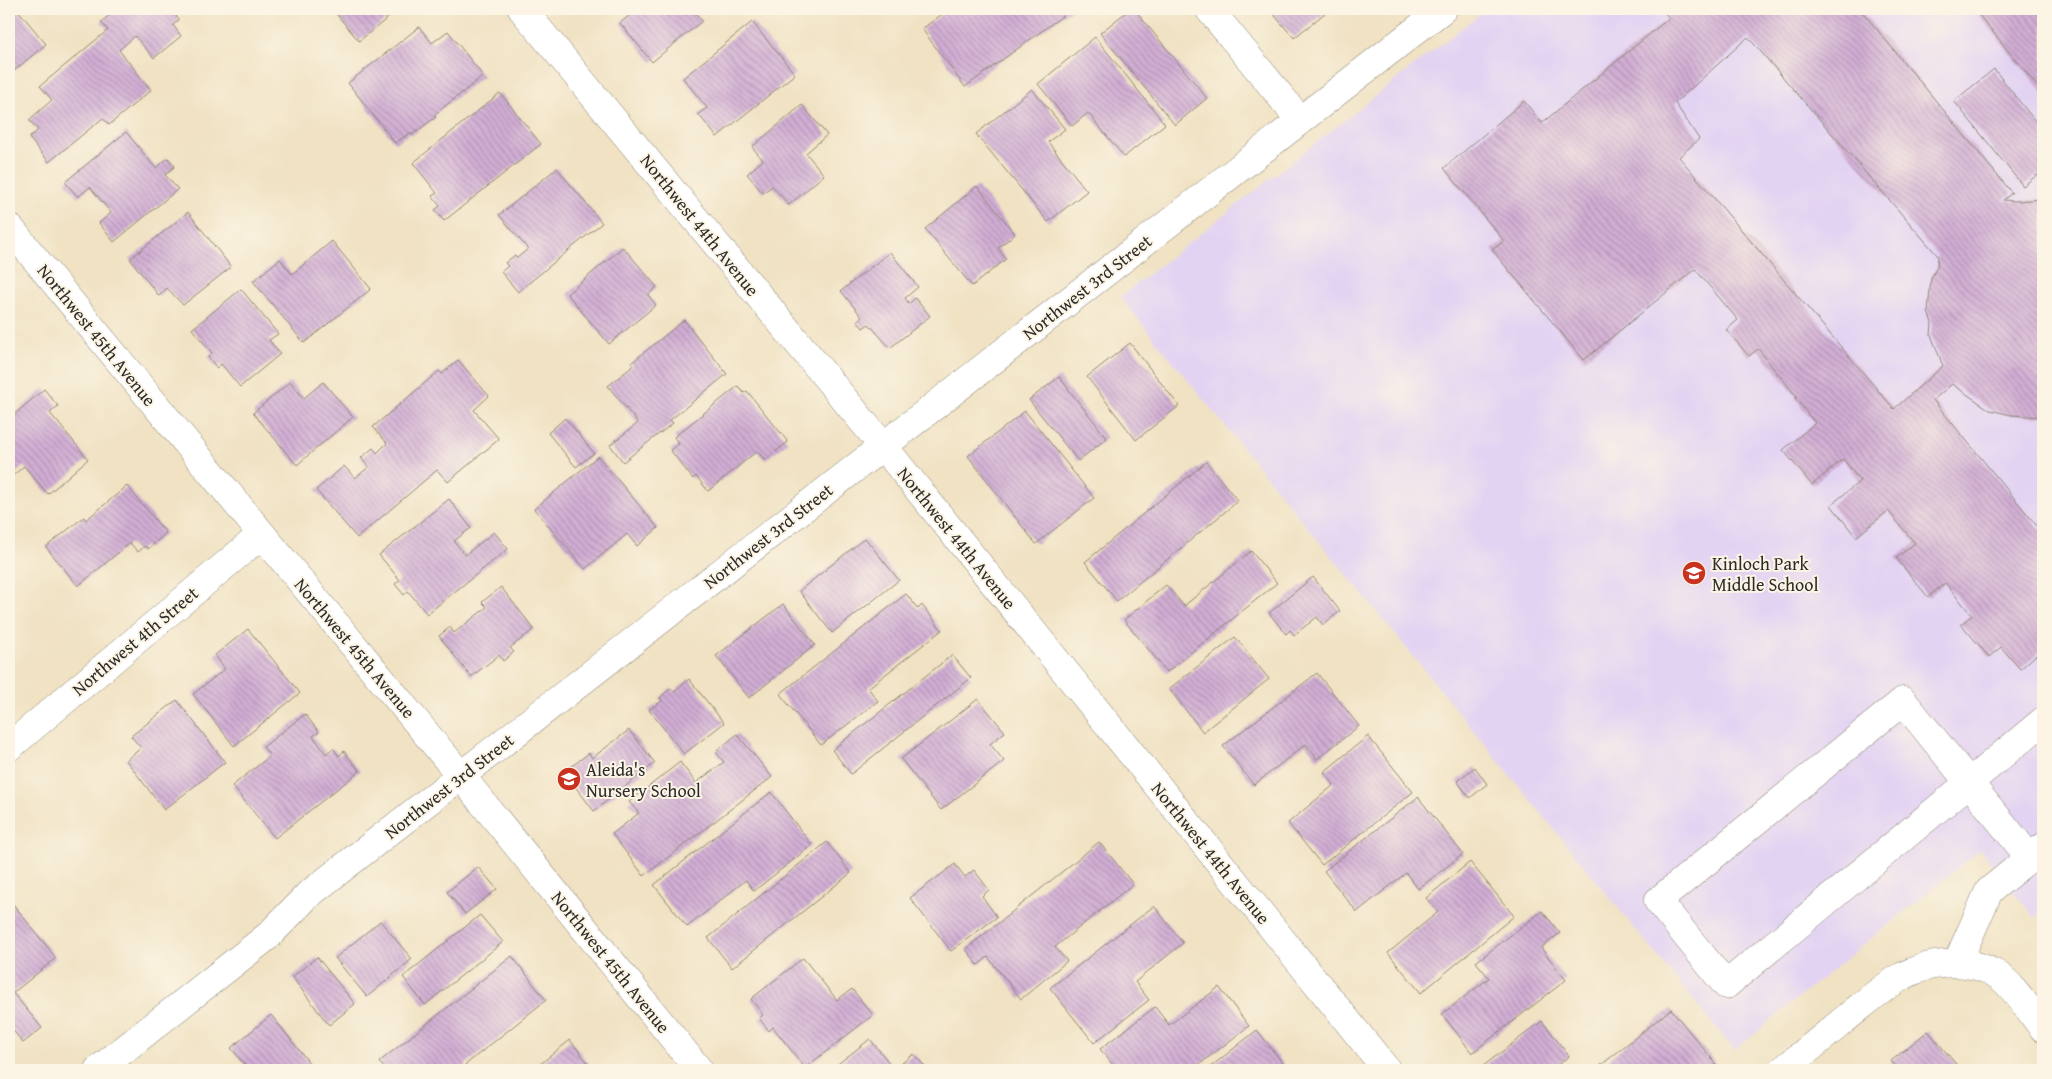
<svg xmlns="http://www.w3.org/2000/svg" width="2052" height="1079" font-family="'Gentium Book Plus',serif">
	<defs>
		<pattern id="building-back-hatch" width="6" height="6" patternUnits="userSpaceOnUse" patternTransform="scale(1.25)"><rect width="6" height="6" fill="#d2aed5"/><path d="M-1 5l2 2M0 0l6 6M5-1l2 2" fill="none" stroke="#ab8ead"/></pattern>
	</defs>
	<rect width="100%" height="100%" fill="#fcf5e5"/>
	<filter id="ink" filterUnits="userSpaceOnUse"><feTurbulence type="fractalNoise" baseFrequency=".02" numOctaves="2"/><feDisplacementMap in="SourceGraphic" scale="10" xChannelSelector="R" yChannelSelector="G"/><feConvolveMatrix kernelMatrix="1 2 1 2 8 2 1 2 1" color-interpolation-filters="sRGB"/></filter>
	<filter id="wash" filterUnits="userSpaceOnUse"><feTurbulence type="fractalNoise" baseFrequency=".0096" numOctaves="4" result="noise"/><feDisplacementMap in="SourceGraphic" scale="20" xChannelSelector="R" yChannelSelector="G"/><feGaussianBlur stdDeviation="1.12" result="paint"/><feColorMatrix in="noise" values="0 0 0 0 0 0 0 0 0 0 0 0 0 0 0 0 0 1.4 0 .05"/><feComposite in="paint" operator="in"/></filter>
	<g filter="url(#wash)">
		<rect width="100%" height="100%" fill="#f0e2c3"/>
		<!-- built -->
		<polygon fill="#e3d3f3" points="1486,9 2043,9 2043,911 2035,918 1980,850 1734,1050 1120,297"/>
		<g id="blocks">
			<!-- building -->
			<g fill="url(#building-back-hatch)" fill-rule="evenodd">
				<polygon points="9,9 17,9 46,44 9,75"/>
				<polygon points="117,9 171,9 179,20 173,25 181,36 154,58 135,36 119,50 151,90 109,125 103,118 49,162 29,138 38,130 29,120 52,100 40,86 108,30 101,22"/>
				<polygon points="332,9 399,9 359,41"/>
				<polygon points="634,9 692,9 702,21 652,62 620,23 636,10"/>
				<polygon points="949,9 1072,9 965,87 922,29"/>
				<polygon points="1130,9 1134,9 1207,98 1175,125 1100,33"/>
				<polygon points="1269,9 1330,9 1294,38"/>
				<path d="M1662 9H1860L2012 193 2003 200 2016 201 2043 199V417L2011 415 1990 410 1952 384 1933 400 2043 533V649L2020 669 2001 647 1989 657 1961 624 1972 615 1945 583 1928 597 1896 558 1915 543 1888 511 1856 537 1831 505 1860 481 1843 459 1812 485 1783 450 1815 423 1795 398 1797 397 1758 349 1749 356 1726 330 1738 320 1695 269 1584 360 1492 250 1504 241 1444 168 1524 101 1542 123 1669 18ZM1748 37 1938 256 1937 267 1931 278 1928 312 1932 323 1931 335 1943 366 1894 409 1679 157 1699 139 1675 103Z"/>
				<polygon points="1974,9 2043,9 2043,93"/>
				<polygon points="752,22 795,74 717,137 698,114 707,108 683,78"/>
				<polygon points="419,27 432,43 448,31 483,76 434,115 436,117 412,135 410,133 395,143 348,83"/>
				<polygon points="1095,37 1165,124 1124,157 1088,113 1072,126 1038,84"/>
				<polygon points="1994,69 2043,131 2043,182 2037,175 2023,186 1954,101"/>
				<polygon points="1032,89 1065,129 1048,142 1087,191 1048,222 976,134"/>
				<polygon points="500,93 541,144 444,221 435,210 440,206 432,196 437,193 413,163"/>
				<polygon points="802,105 827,135 806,153 824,175 789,205 772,186 763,193 747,174 763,160 752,147"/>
				<polygon points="126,132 156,168 168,158 175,166 165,175 178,189 114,242 99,223 111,213 90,187 78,197 65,182"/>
				<polygon points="557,168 602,223 518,292 501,272 508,266 505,263 515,255 517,258 528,249 499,215"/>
				<polygon points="977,186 1015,234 998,248 1006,259 972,286 925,229"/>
				<polygon points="188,212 231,267 183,305 167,288 159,296 130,259"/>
				<polygon points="332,241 371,289 304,343 253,281 280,259 292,274"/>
				<polygon points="623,247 657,287 648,295 656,305 609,344 567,294"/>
				<polygon points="890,252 918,287 905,298 909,304 915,298 930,316 890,348 869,324 863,328 857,321 862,317 841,291"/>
				<polygon points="241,289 278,334 269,340 280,354 240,387 221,364 217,368 208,357 212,353 192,329"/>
				<polygon points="684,320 727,374 670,420 673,423 623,462 610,445 638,423 608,386 633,366 631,363"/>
				<polygon points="1130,343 1179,406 1136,440 1087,377"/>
				<polygon points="458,360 489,396 474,410 499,439 448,482 437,470 357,538 316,490 344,466 355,478 369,467 361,458 373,448 377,453 387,443 373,427 439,371 442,374"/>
				<polygon points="1059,377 1107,438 1078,461 1029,400"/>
				<polygon points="290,382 304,398 323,382 353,417 297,465 253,413"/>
				<polygon points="738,386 744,393 747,391 788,442 765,460 757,451 708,491 696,476 693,479 670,450 679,444 674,437"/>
				<polygon points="44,389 58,406 50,413 88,459 48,494 24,466 9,479 9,419"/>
				<polygon points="1025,411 1094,498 1036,544 968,456"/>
				<polygon points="565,418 594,453 576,467 548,433"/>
				<polygon points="598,456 658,528 637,546 627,534 585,569 534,509"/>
				<polygon points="1206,462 1238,501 1117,601 1085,562"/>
				<polygon points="127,486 166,533 148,549 145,546 138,552 130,543 78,586 46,547 84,517 86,520"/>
				<polygon points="449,499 471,528 454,541 465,555 494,532 508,549 427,614 408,591 404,595 395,584 400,580 379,555"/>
				<polygon points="865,538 899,580 832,633 799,591"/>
				<polygon points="1251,551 1277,583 1167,672 1124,620 1166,585 1184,606"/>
				<polygon points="1313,577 1340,611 1323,625 1317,617 1294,635 1290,630 1286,634 1269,613"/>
				<polygon points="501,587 534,629 510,648 514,652 503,661 499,655 471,677 439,636 450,627 454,633 487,607 482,602"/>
				<polygon points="906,594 918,609 922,605 942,630 868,688 878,701 821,745 780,694"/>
				<polygon points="783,604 815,645 749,698 716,656"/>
				<polygon points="248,629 300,693 234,746 193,694 225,669 215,655"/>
				<polygon points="1235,637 1269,679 1203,732 1169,689"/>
				<polygon points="952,655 971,678 851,774 832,750"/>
				<polygon points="1317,673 1359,726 1317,759 1306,744 1254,785 1223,746"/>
				<polygon points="689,679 724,723 684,754 649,710 662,701 660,698 665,693 671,688 674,692"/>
				<polygon points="978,699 1005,732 990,744 1004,761 941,810 901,759"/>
				<polygon points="177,700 225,762 164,810 126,760 141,748 131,736"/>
				<polygon points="305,714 319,732 313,736 326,754 333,748 339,756 344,751 360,771 275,838 232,786 270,756 263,747"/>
				<polygon points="629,730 655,763 594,811 564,772 589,753 592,758"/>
				<polygon points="737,734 772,777 644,876 612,834 639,813 629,802 680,762 696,783 724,762 716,752"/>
				<polygon points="1368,736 1413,792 1322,865 1288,823 1334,785 1324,772"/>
				<polygon points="1475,767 1487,784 1470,798 1457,781"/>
				<polygon points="771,792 812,845 754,891 746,880 687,927 654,885"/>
				<polygon points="1418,797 1463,854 1418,889 1406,873 1357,912 1324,871"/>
				<polygon points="827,842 851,873 732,968 708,938"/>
				<polygon points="1099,842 1133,884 1055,947 1067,961 1021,999 988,957 978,965 966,949"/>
				<polygon points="1470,862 1514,916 1421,993 1388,953 1438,912 1426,898"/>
				<polygon points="955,864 965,877 974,870 989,890 982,896 997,917 951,951 910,898"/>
				<polygon points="478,867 497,889 465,914 447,892"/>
				<polygon points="9,899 56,958 13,993 42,1028 23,1043 9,1025"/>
				<polygon points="1154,906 1183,943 1135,982 1149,1000 1094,1043 1050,988"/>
				<polygon points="1542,911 1560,933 1541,948 1566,980 1472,1053 1442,1014 1489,978 1476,962"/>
				<polygon points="480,915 503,942 425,1005 403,977"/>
				<polygon points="380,921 412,959 367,997 335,958"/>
				<polygon points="512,956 546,1000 465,1065 469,1070 386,1070 379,1062"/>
				<polygon points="317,957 355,1004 329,1025 292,977"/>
				<polygon points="803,958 837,1000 852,989 873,1015 805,1068 773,1027 769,1031 759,1018 763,1015 751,999"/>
				<polygon points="1219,987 1249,1026 1192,1070 1117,1070 1100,1049 1155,1007 1169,1025"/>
				<polygon points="1671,1009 1716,1064 1709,1070 1595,1070"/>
				<polygon points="271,1015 315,1070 249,1070 231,1048"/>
				<polygon points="1542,1021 1569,1056 1551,1070 1478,1070"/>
				<polygon points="1257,1030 1288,1070 1209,1070 1208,1069"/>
				<polygon points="1928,1031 1961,1070 1898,1070 1891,1061"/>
				<polygon points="870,1039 894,1069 914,1054 928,1070 830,1070"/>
				<polygon points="570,1040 589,1064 584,1070 533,1070"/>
			</g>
		</g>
	</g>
	<g filter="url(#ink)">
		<use href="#blocks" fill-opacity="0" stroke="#8e8677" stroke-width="1"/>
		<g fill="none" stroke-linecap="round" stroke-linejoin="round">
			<!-- minor casing -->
			<g stroke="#8e8677" stroke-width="29">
				<g id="minor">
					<polyline points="522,9 883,446 1387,1070"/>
					<polyline points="1209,9 1300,120"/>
					<polyline points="9,227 461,776 699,1070"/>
					<polyline points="9,747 261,535"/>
					<polyline points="2030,858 1903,701 1658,901 1726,985 2043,721"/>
					<polyline points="1957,963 1989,891 2043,847"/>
					<polyline points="98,1070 268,936 308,895 1443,9"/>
					<path d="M1783 1070C1804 1053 1825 1036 1845 1019 1864 1004 1882 987 1903 976 1930 961 1968 958 1996 974 2013 984 2030 1012 2043 1028"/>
				</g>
			</g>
			<!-- minor -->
			<use href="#minor" stroke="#fff" stroke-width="28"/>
		</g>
	</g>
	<!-- icons -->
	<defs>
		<g id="school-disc" transform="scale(1.25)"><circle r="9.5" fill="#c8321e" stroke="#fcf5e5"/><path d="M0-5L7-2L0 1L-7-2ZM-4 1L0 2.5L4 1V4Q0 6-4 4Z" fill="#fff"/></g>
	</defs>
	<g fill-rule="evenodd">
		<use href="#school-disc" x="1694" y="573"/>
		<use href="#school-disc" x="569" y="779"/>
	</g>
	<g text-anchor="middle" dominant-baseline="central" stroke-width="4" stroke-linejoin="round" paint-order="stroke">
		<!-- street labels -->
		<g font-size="18" fill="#2b2b2b" stroke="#fcf5e5">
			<text transform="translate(700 225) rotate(51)">Northwest 44th Avenue</text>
			<text transform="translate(1087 287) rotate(-38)">Northwest 3rd Street</text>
			<text transform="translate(97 335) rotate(51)">Northwest 45th Avenue</text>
			<text transform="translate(768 536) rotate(-38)">Northwest 3rd Street</text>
			<text transform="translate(957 538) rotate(51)">Northwest 44th Avenue</text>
			<text transform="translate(135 641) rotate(-40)">Northwest 4th Street</text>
			<text transform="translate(355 648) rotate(50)">Northwest 45th Avenue</text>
			<text transform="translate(449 786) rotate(-38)">Northwest 3rd Street</text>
			<text transform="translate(1211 853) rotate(51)">Northwest 44th Avenue</text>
			<text transform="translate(611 962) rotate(51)">Northwest 45th Avenue</text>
		</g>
		<!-- poi labels -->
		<g font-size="18" fill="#2b2b2b" stroke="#fcf5e5" text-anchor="start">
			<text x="1712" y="563">Kinloch Park<tspan x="1712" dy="21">Middle School</tspan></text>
			<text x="586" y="769">Aleida's<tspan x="586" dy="21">Nursery School</tspan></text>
		</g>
	</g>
	<!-- margin -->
	<rect width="2052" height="1079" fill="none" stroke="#fcf5e5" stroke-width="30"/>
</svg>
